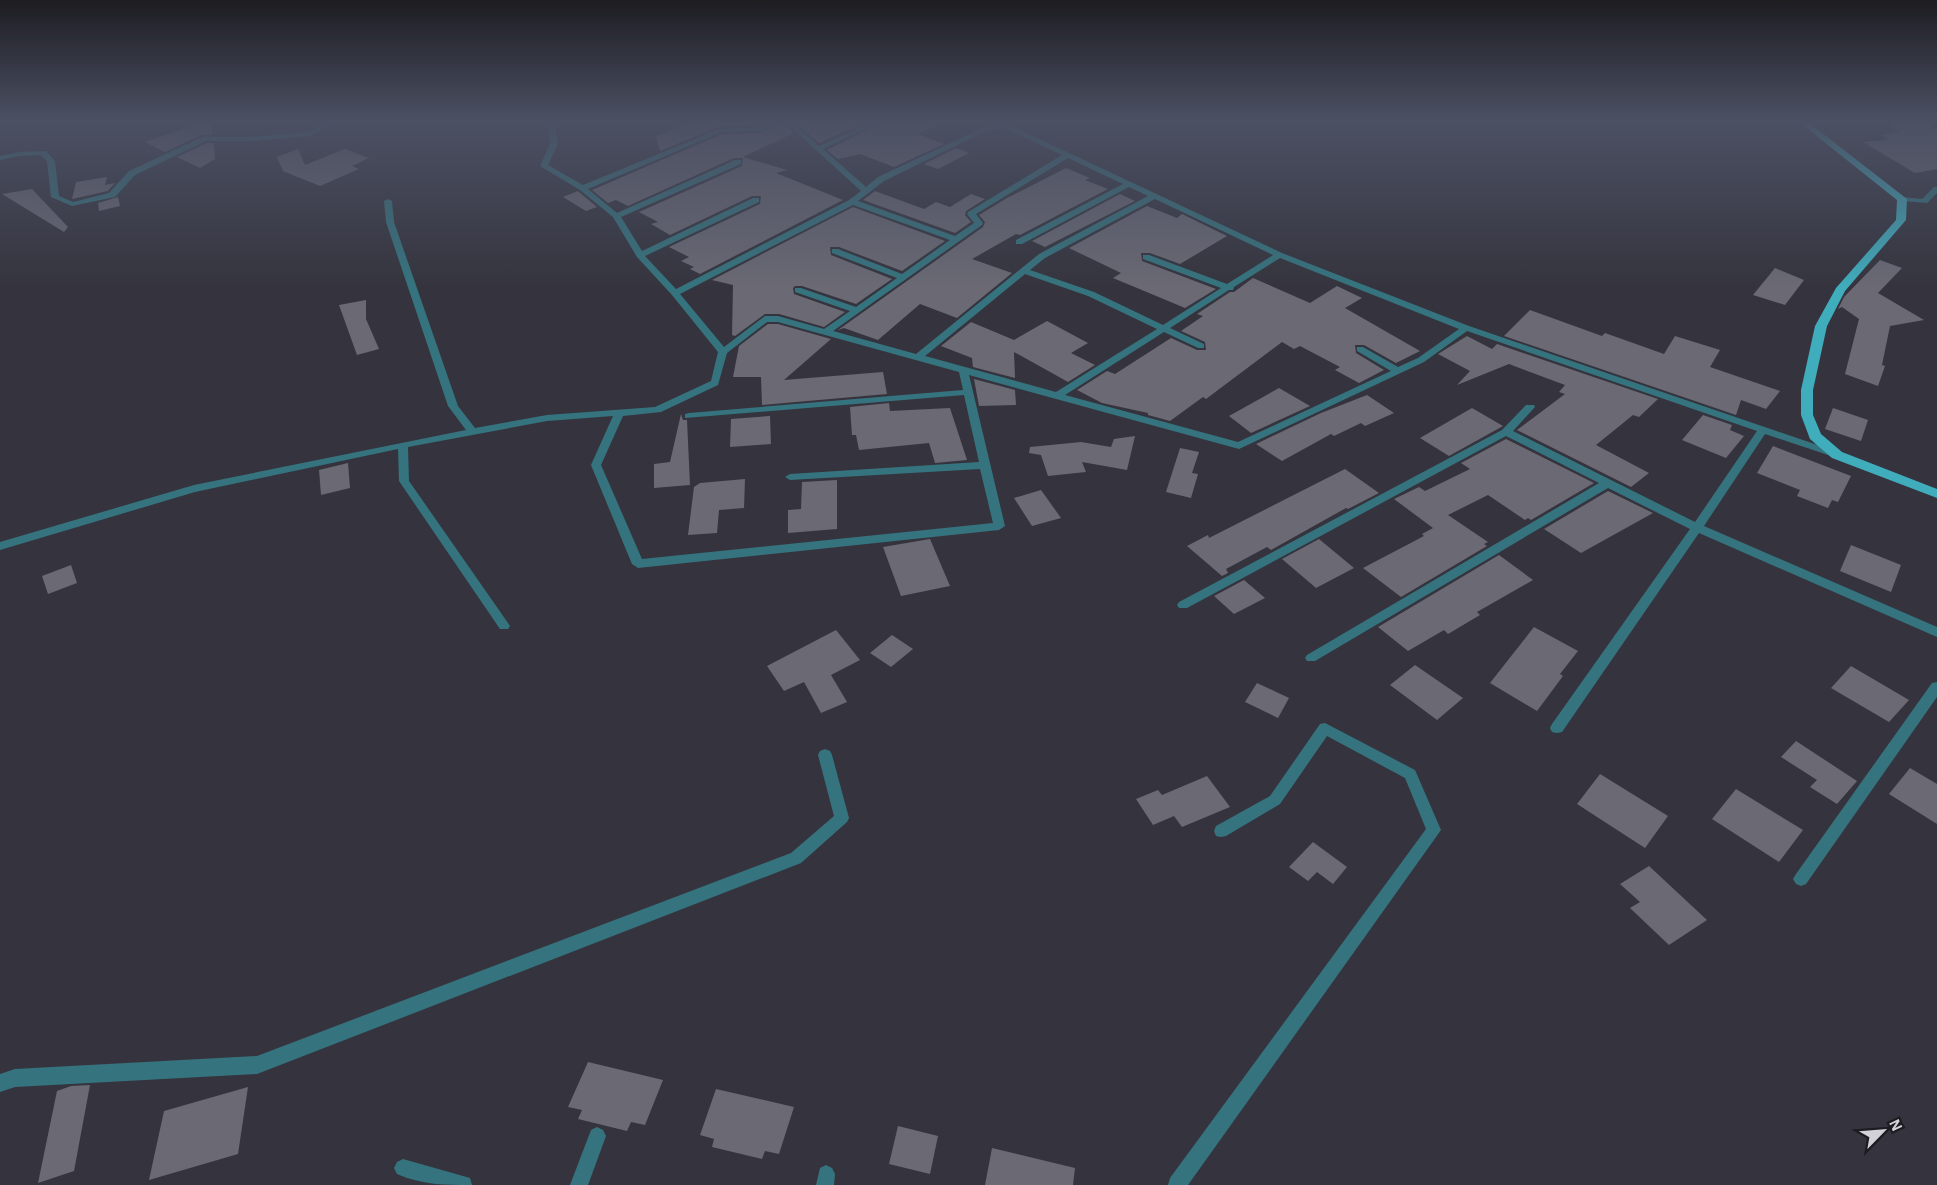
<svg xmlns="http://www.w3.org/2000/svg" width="1937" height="1185" font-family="'Alegreya Sans',sans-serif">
	<rect width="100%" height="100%" fill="#35343e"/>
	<!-- building -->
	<g fill="#6a6974">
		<polygon points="202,122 211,122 213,135 201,135 165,152 145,142"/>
		<polygon points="692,122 766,122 759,125 718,127 660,151 656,136"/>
		<polygon points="795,122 866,122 819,143"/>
		<polygon points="883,122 945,122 918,134 944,144 894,167 860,154 838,159 827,150"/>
		<polygon points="1885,122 1927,122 1937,130 1937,169 1915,173 1863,142 1888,140 1881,135 1899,132"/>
		<polygon points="783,123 794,133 743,157 787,170 776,173 843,200 700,274 690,269 694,267 681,261 689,257 669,247 760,204 761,196 752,196 670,235 651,224 658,222 639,212 742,166 743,158 734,158 628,206 616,200 608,203 592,190 722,134 761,133"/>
		<polygon points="207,143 214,143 215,159 200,168 177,157"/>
		<polygon points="956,148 969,153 938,169 924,164"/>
		<polygon points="298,149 305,165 345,149 369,158 352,166 359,169 320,186 283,171 277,157"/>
		<polygon points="1066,168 1090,178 1085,180 1108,189 1020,235 1016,234 972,259 1012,273 957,318 920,304 878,340 844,328 838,330 983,227 985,222 979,215 1007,198"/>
		<polygon points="107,177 105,185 115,183 108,191 72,199 76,182"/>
		<polygon points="32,189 68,227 64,232 2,194"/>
		<polygon points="578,191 579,192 597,207 586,211 563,197"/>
		<polygon points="875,191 924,209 936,202 950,207 971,194 985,199 966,211 965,215 971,222 955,233 863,200"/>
		<polygon points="1120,194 1135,201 1045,247 1032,241"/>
		<polygon points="118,197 120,206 99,211 98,203"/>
		<polygon points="1147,206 1177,218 1182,214 1227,236 1180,264 1150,253 1141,253 1142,261 1216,289 1185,308 1113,278 1121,273 1069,248"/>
		<polygon points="853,207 945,241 902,271 839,247 830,247 831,255 892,279 856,304 802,286 795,286 793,288 794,294 845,312 824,327 779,314 765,314 735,336 732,335 733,285 712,280"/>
		<polygon points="1880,260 1902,268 1878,293 1924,320 1890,326 1882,365 1885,366 1878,386 1845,374 1859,319 1842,307 1838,309 1844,297"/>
		<polygon points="1775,268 1804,280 1785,305 1753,295"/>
		<polygon points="1253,278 1310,303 1337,286 1362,298 1345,308 1420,351 1396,363 1364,345 1355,345 1356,353 1384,370 1359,383 1335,370 1340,367 1300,346 1294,349 1282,342 1206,399 1203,397 1170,421 1148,415 1148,413 1102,403 1077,390 1107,371 1115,374 1171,338 1197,350 1206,350 1205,342 1181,331 1203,316 1197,314 1230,292 1234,292"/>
		<polygon points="366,300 366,319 379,349 357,355 339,305"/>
		<polygon points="1530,310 1602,336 1605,333 1664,354 1675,336 1720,350 1710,367 1780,391 1766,409 1741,400 1736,415 1504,336"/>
		<polygon points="1047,321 1088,343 1071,353 1095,365 1068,382 1014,352 1015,378 973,367 972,358 941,346 971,322 1014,340"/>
		<polygon points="768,324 778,324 831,339 784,380 883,372 887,394 762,405 761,377 733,377 739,346"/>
		<polygon points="1467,336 1492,349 1497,344 1658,399 1639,417 1633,415 1596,445 1649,473 1631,487 1517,430 1565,394 1559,392 1565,385 1509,364 1457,385 1470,371 1438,354"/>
		<polygon points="974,379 1015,390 1016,405 979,406"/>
		<polygon points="1279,388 1310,406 1251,433 1229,416"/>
		<polygon points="1367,395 1394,413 1365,426 1361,423 1334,436 1331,434 1282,461 1256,444 1321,413"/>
		<polygon points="889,403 890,411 950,408 967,460 935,463 929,443 859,450 856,435 852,435 850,407"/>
		<polygon points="1472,408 1503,426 1449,456 1420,438"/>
		<polygon points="1833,408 1868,420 1861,441 1825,429"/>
		<polygon points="681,414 683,420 687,420 690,485 654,488 654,464 670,462"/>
		<polygon points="1703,415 1732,425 1730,430 1744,436 1726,458 1682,440"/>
		<polygon points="770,416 771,444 730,447 731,419"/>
		<polygon points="1135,436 1127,470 1082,462 1086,472 1048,476 1041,455 1029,453 1030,447 1081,442 1111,447 1114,439"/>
		<polygon points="1506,439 1594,483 1531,520 1528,518 1525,520 1488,495 1448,515 1488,542 1484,544 1487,546 1401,597 1363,568 1424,536 1422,534 1433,528 1394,499 1419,487 1425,491 1470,469 1461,463"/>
		<polygon points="1773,446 1851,476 1838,502 1832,500 1828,508 1797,496 1800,490 1757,473"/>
		<polygon points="1180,448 1199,452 1192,473 1198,474 1191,498 1166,492"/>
		<polygon points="348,463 350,488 321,495 319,470"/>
		<polygon points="1345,469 1379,493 1348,509 1346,508 1271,550 1267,547 1226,569 1228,573 1222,576 1187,546 1208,535 1209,538"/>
		<polygon points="745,479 744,508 719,510 717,533 688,535 694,487 700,483"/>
		<polygon points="837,480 837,529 788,533 788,510 801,509 802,482"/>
		<polygon points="1041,490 1061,518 1032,526 1014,498"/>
		<polygon points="1608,491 1653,513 1581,553 1544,529"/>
		<polygon points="930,539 950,586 901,596 883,547"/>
		<polygon points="1319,539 1354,568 1316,588 1282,559"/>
		<polygon points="1851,545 1901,565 1891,592 1840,571"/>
		<polygon points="1499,555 1533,580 1477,612 1480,615 1448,634 1444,630 1408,651 1378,627"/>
		<polygon points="71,565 77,583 48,594 42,576"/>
		<polygon points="1244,580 1265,598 1234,614 1214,596"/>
		<polygon points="1534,627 1578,651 1560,674 1563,676 1537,711 1490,683"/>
		<polygon points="836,630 860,660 831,675 847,702 821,713 804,682 784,691 767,666"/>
		<polygon points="892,635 913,649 891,667 870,653"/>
		<polygon points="1415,665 1463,698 1437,720 1390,685"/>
		<polygon points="1851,666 1909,700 1889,722 1831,688"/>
		<polygon points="1257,683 1289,698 1278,718 1245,702"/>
		<polygon points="1796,741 1857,781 1837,804 1810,787 1817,780 1781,757"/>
		<polygon points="1910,768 1937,784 1937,824 1889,794"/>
		<polygon points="1600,774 1668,816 1645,848 1577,804"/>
		<polygon points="1207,776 1230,807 1182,827 1174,816 1153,825 1136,799 1158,790 1162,795"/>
		<polygon points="1736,789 1803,830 1779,862 1712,819"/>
		<polygon points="1313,842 1347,867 1333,884 1317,872 1308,881 1289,867"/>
		<polygon points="1649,866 1707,920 1669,945 1630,908 1640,902 1620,884"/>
		<polygon points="588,1062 663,1080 645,1125 631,1122 627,1131 578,1119 582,1110 568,1107"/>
		<polygon points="90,1085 74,1171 38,1183 57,1091 71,1086"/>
		<polygon points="248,1087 238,1154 149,1180 164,1111"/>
		<polygon points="716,1089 794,1107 779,1154 765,1151 762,1159 712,1147 714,1139 700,1135"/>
		<polygon points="898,1126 938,1136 930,1174 889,1164"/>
		<polygon points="992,1148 1075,1168 1073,1185 985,1185"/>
	</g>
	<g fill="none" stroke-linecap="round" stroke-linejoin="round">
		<!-- minor -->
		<g fill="#35747e" fill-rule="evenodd">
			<polygon points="329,122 337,122 310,136 252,141 206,141 135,175 115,197 72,206 51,197 47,162 41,155 19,156 0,160 0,156 19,152 46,151 55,161 59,196 73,202 109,193 129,171 202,137 252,137 308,132"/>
			<path d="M548 122H554L558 144 548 165 583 185 719 129 760 127 772 122H781L761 131 722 132 588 189 617 213 735 160H741V164L621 217 642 251 753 198H759V202L645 256 676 289 849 200 861 191 785 122H792L819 146 872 122H881L823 149 866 187 878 177 980 129 997 125 994 122H1003L1282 253 1469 326 1841 453 1842 455 1837 458 1765 434 1704 526 1937 627V637L1699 533 1562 732 1557 733 1552 732 1550 728 1552 724 1690 529 1608 488 1315 661H1307L1305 658 1307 655 1599 483 1506 436 1187 608H1179L1177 605 1179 602 1502 430 1526 405H1534L1535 407 1513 431 1695 522 1757 431 1467 331 1424 362 1239 449 969 375 1005 526 999 530 638 568 632 564 591 465 613 416 547 421 408 447 409 481 508 623 510 626 508 629H500L399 481 398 449 195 492 0 550V542L194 485 466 430 448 406 386 222 384 201 388 199 392 201 394 222 458 406 475 428 547 415 655 407 711 381 718 352 672 295 637 257 613 217 580 190 540 166 550 144ZM1004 128 1062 155 968 212 967 214 974 223 955 236 858 201 884 181 984 132ZM1068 158 1123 184 1016 240V244H1022L1129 187 1148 196 1039 254 916 354 833 331 982 225 983 223 976 214ZM1155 199 1273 255 1227 284 1149 255H1143V259L1221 288 1163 325 1094 292 1030 270 1045 258ZM853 205 950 240 902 274 838 249H832V253L897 278 856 307 801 288H795V292L850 311 824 329 778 316H765L724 347 680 294ZM1280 258 1459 329 1418 358 1398 367 1363 347H1357V351L1391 371 1238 442 1065 395 1164 332 1198 348H1204V344L1170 328 1229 290H1233L1234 287ZM1025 274 1088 296 1157 329 1056 392 925 356ZM767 322H778L959 372 963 390 689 413 685 414V418L964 395 979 462 790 474 785 477 790 480 980 469 993 523 642 559 601 465 623 416 661 412 718 385 727 353Z"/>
			<polygon points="1934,187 1937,187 1937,193 1927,203 1902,201 1898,199 1902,197 1922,199"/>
			<polygon points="1937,682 1937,697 1806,884 1801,886 1796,884 1793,879 1796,874 1932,683"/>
			<polygon points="1325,723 1415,770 1441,830 1188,1185 1168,1185 1170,1178 1426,829 1405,778 1327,736 1280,804 1226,836 1221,837 1216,836 1214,831 1216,826 1270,796 1320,724"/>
			<polygon points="825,749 830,751 832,755 849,818 847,822 801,863 257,1074 15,1087 0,1092 0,1074 15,1069 257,1056 791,853 834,816 818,755 820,751"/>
			<polygon points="597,1127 603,1130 606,1136 588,1185 570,1185 591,1130"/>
			<path d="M403 1159 463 1176 470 1178 472 1185C445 1185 422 1185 397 1174L394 1168 397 1162Z"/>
			<polygon points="826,1165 832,1168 835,1174 834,1185 816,1185 820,1168"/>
		</g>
		<!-- primary -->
		<polygon fill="#40adbd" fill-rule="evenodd" points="1799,122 1808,122 1907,199 1906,220 1845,291 1827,326 1813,390 1813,415 1821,434 1842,452 1937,489 1937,498 1832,458 1810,439 1801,415 1801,390 1815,326 1836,288 1896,220 1897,200"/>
	</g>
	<!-- sky -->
	<linearGradient id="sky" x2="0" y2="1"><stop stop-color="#1d1d22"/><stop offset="0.42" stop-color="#4b5063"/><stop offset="1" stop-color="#4b5063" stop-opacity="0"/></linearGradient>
	<rect width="1937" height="288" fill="url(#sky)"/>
	<!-- north arrow -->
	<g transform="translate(1883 1131) rotate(65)" stroke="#1c1c21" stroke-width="4.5" paint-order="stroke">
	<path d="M0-4.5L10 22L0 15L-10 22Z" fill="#d2d2d8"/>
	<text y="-9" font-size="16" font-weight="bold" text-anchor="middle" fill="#d2d2d8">N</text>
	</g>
</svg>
